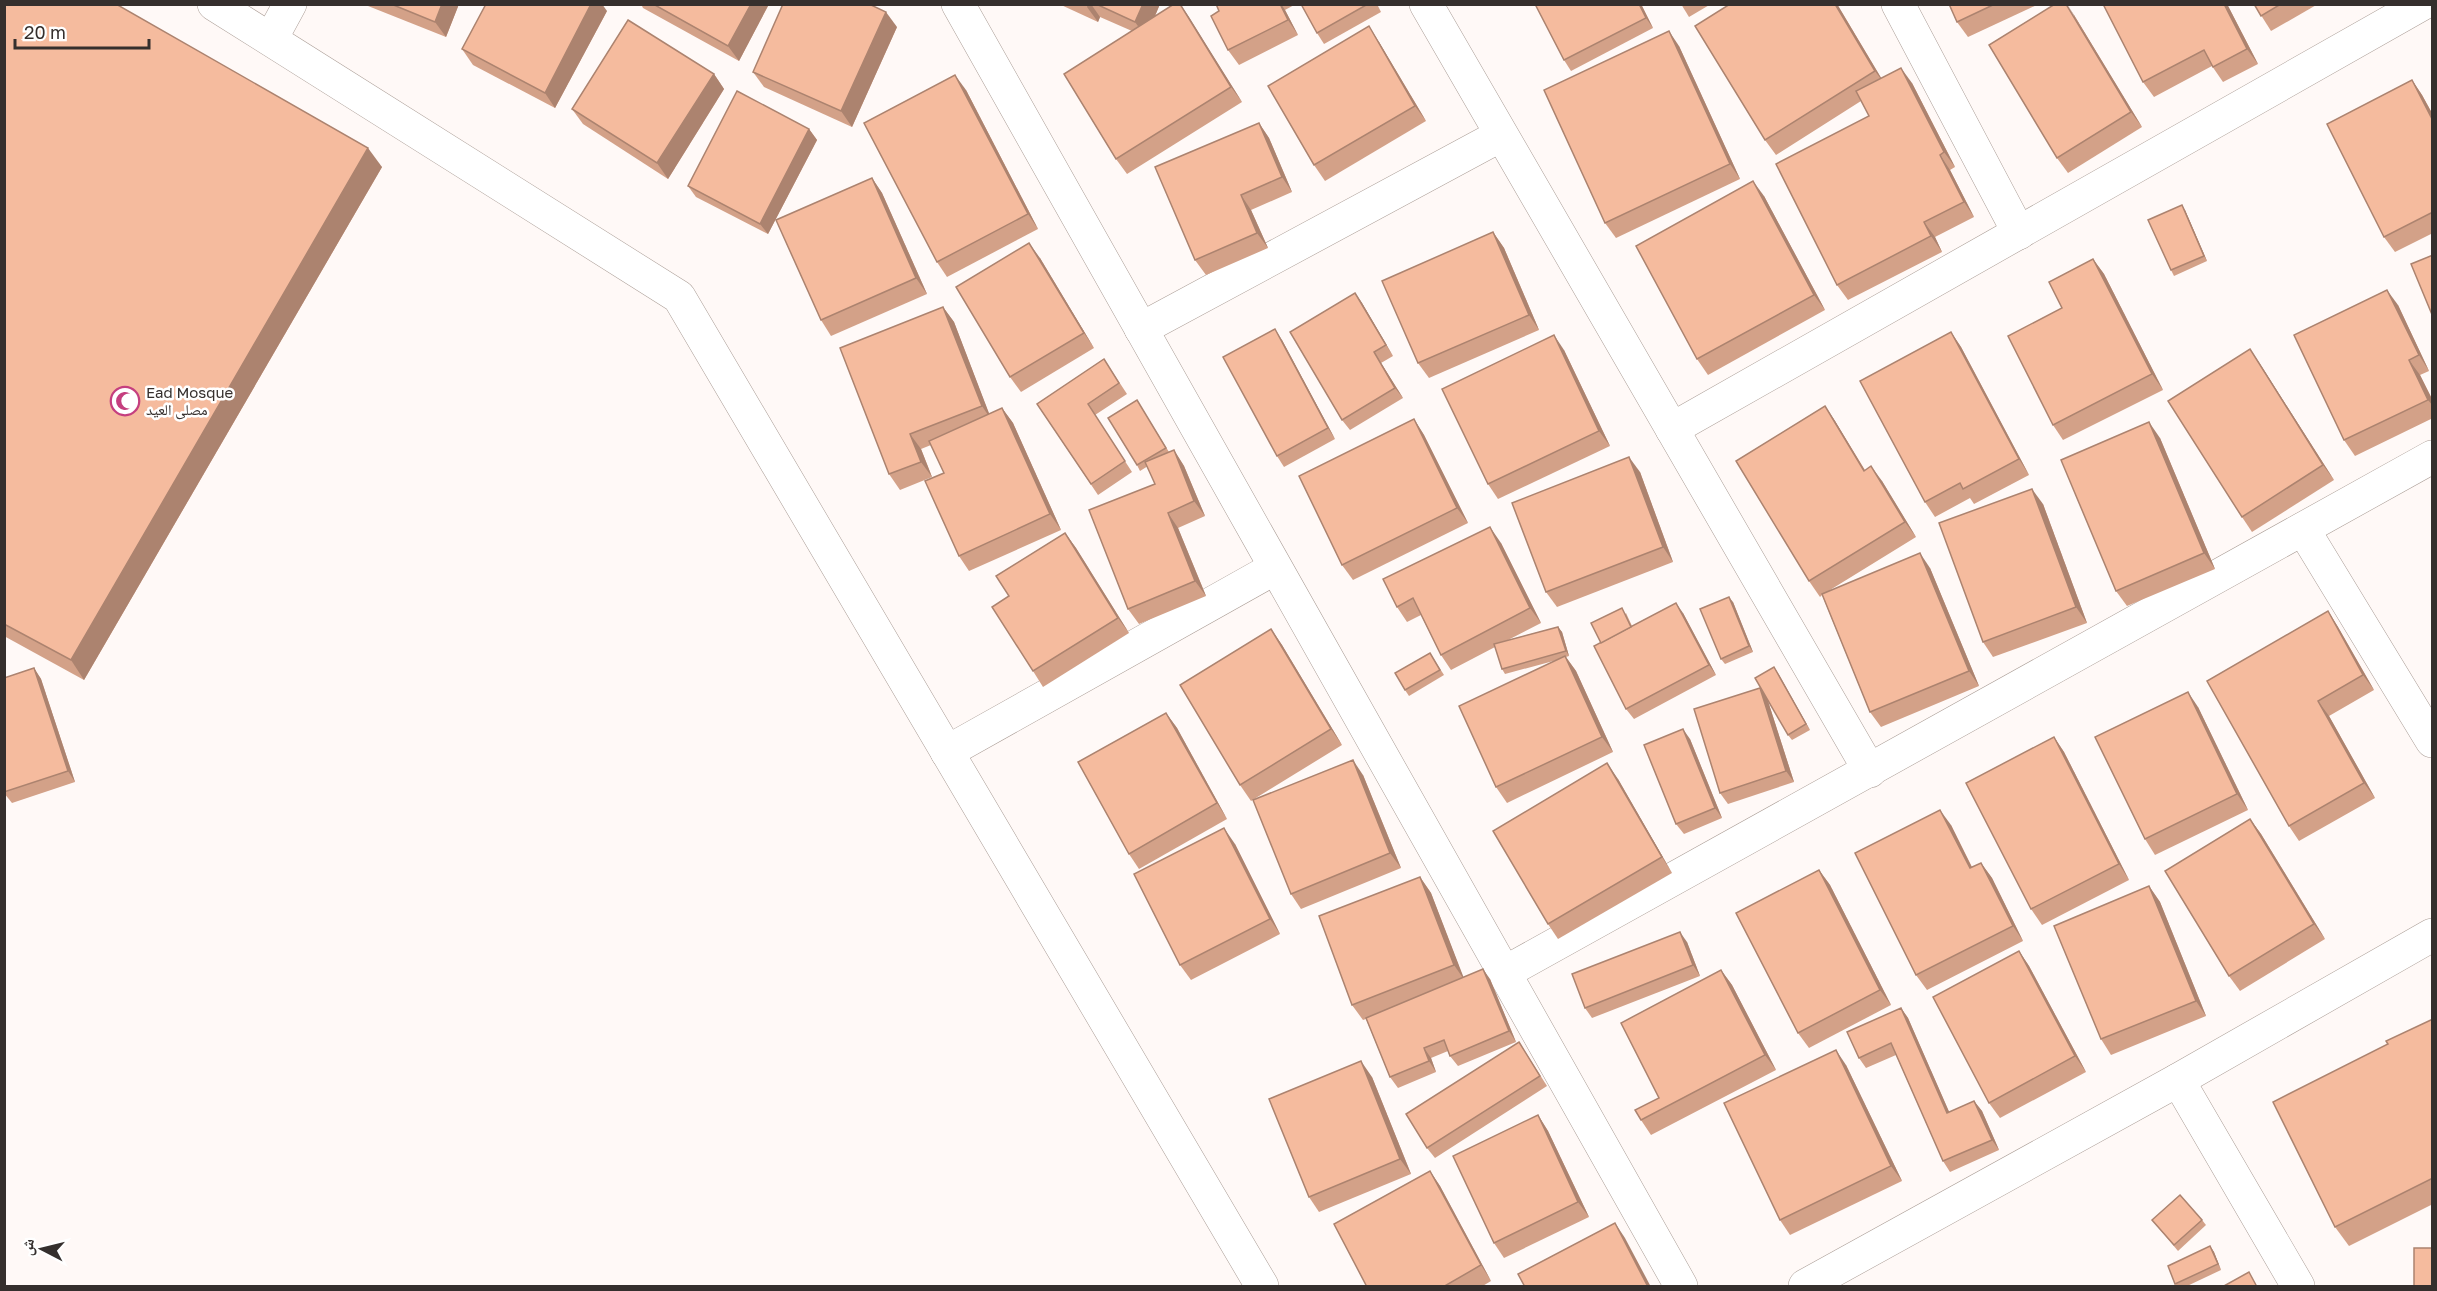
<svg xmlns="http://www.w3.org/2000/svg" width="2437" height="1291" font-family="'Golos Text','Noto Naskh Arabic',sans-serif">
	<rect width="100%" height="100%" fill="#fff9f7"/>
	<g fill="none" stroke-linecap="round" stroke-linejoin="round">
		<!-- minor casing -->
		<g stroke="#ab9e97" stroke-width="34">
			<g id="minor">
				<polyline points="214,4 679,297 1262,1286"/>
				<polyline points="958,4 1681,1286"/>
				<polyline points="1426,4 1870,771"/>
				<polyline points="1898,4 2019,233"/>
				<polyline points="271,39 290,4"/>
				<polyline points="1141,329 1501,135"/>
				<polyline points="1672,429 2422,4"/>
				<polyline points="2303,529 2432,741"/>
				<polyline points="947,752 1275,568"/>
				<polyline points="1504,973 2432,457"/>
				<polyline points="2178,1080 2298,1286"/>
				<polyline points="1805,1286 2178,1080 2432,935"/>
			</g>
		</g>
		<!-- minor -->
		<use href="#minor" stroke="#fff" stroke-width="33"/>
	</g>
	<!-- wall -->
	<g fill="#d3a188">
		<polygon points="4,4 382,167 84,680 4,636"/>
		<polygon points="363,4 459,4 446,37"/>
		<polygon points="641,4 769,4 739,61 643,8"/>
		<polygon points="1059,4 1160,4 1155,16 1180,4 1242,102 1127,174 1116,159 1132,31 1100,17 1098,22"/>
		<polygon points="1216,4 1296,4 1285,10 1298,35 1239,65 1228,50 1219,11"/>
		<polygon points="1301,4 1377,4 1381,12 1324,44 1317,33"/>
		<polygon points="1641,4 1653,28 1571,71 1564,60"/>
		<polygon points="1681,4 1711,4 1689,17"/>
		<polygon points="1837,4 1881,78 1912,83 1955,167 1950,170 1974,217 1935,237 1942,252 1848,300 1837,285 1869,116 1861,101 1776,155 1765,140"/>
		<polygon points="1949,4 2039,4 1968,37 1957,22"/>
		<polygon points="2227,4 2258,64 2223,82 2212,66 2154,97 2143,82"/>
		<polygon points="2254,4 2318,4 2271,31"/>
		<polygon points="607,11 555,108 473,65 462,49"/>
		<polygon points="2074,15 2142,127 2068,173 2057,158"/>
		<polygon points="897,27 852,127 764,87 753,72"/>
		<polygon points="1379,42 1426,121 1325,181 1314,165"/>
		<polygon points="1679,46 1740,179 1616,238 1605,223"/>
		<polygon points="714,74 724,89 668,179 583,124 572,109"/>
		<polygon points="2412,80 2422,95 2433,115 2433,233 2395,252 2384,237"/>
		<polygon points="966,90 1038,229 947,277 937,262"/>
		<polygon points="1259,123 1269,138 1292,192 1251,210 1268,248 1206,275 1195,260"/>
		<polygon points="809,129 817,140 768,234 696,197 688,186"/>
		<polygon points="872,178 882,193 927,294 831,336 821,320"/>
		<polygon points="1764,196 1825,310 1708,375 1697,359"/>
		<polygon points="2185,210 2207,261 2174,276 2171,270"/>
		<polygon points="1493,232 1504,248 1539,330 1429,378 1418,363"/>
		<polygon points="1040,258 1094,348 1021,392 1010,377"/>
		<polygon points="2093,259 2104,274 2163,390 2063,440 2053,425"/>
		<polygon points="1355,293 1362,303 1393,356 1381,363 1403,398 1350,430 1342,420"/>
		<polygon points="2398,305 2429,371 2420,375 2433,401 2433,418 2355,456 2344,440"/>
		<polygon points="943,307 954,322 989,414 1002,408 1013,423 1061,530 969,571 959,556 944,473 931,445 921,449 932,477 900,490 889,474"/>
		<polygon points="1951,332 1961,347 2029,475 1974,504 1970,498 1935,517 1925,502"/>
		<polygon points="1282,340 1335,439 1284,467 1277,456"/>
		<polygon points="2250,349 2260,364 2334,480 2252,532 2242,517"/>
		<polygon points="1564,350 1610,446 1498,499 1488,484"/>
		<polygon points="1104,359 1127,394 1095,415 1132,472 1098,495 1037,404"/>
		<polygon points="1140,405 1169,452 1174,450 1184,466 1205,516 1178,528 1206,596 1139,624 1128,609 1155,484 1148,466 1140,471 1137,465"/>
		<polygon points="1825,406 1835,421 1865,470 1882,481 1916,537 1830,590 1930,568 1979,686 1881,727 1870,712 1822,595 1820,597 1809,581"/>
		<polygon points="1414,419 1424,435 1468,523 1353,580 1342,565"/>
		<polygon points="2160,438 2215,569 2127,606 2116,591"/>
		<polygon points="1640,472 1673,562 1557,607 1546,592"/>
		<polygon points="2043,504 2087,623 1993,657 1983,642"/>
		<polygon points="1065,533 1076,548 1129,633 1043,687 1033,671 1009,596"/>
		<polygon points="1501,543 1541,623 1508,640 1558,627 1562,632 1569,656 1566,657 1576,671 1613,752 1507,803 1496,787 1557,660 1505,674 1502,669 1495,647 1451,670 1441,655 1421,615 1407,622 1397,607"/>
		<polygon points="1733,602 1753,652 1725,664 1721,659"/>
		<polygon points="2328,611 2338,627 2374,690 2329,716 2375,798 2299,841 2289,826"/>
		<polygon points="1626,613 1632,626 1683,613 1716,675 1634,719 1626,709 1601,643"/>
		<polygon points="1271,629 1282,645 1342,745 1251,801 1240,785"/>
		<polygon points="1430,653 1444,675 1409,696 1405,690"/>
		<polygon points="1774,667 1810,730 1792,740 1788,735"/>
		<polygon points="34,668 41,679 75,782 12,803 4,793 4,678"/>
		<polygon points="1760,688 1767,698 1794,782 1728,804 1720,793"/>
		<polygon points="2198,707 2248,810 2155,855 2145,839"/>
		<polygon points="1166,713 1177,728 1227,819 1139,869 1129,854"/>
		<polygon points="2054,737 2064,752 2129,880 2042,925 2031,909"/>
		<polygon points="1690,739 1722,818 1684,834 1676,824"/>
		<polygon points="1363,775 1401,868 1301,909 1291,894"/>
		<polygon points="1618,779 1672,873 1558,939 1548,924"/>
		<polygon points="2250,819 2261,834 2325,939 2240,991 2229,976"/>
		<polygon points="1951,825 1972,867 1981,863 1992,878 2023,941 1927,990 1916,975"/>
		<polygon points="1235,844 1280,934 1191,980 1180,965"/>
		<polygon points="1819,870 1830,885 1891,1005 1809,1048 1798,1033"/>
		<polygon points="1420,877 1431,893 1463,977 1490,979 1516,1042 1458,1066 1450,1056 1448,1051 1431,1058 1436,1072 1398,1088 1390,1077 1366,1019 1363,1020 1352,1005"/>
		<polygon points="2149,886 2160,902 2206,1016 2111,1055 2101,1039"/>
		<polygon points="1687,942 1700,976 1592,1018 1585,1008"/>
		<polygon points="2019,951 2029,966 2086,1072 2000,1118 1989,1103"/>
		<polygon points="1721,970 1732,985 1776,1070 1651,1135 1641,1120 1659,1098"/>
		<polygon points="1901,1008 1908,1018 1949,1112 1974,1101 1982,1111 1999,1150 1950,1172 1943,1161 1896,1055 1866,1068 1859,1058"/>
		<polygon points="2433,1019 2433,1204 2349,1246 2335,1227 2388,1044"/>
		<polygon points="1519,1042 1547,1086 1435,1158 1427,1148"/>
		<polygon points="1846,1065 1902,1181 1790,1235 1780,1220"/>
		<polygon points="1372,1077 1411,1174 1319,1212 1309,1197"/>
		<polygon points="1538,1115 1548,1131 1589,1217 1504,1258 1494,1243"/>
		<polygon points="1430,1171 1440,1186 1491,1281 1481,1287 1367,1287"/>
		<polygon points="2152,1220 2202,1220 2206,1225 2178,1251"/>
		<polygon points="2210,1246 2214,1252 2221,1270 2185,1287 2177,1287 2175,1284"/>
	</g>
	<!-- shaded-wall -->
	<g fill="#ac836f">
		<polygon points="442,4 459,4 446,37 435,22"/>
		<polygon points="591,4 602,4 607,11 555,108 545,93"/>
		<polygon points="751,4 769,4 739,61 728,46"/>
		<polygon points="1088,4 1091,4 1100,17 1098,22 1087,7"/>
		<polygon points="1143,4 1160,4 1146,37 1135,22"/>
		<polygon points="1180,4 1189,17 1242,102 1231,87"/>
		<polygon points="1280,4 1281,4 1285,10 1298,35 1288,20"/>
		<polygon points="1639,4 1641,4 1653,28 1646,18"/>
		<polygon points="1835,4 1837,4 1886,86 1875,71"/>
		<polygon points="2067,4 2074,15 2142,127 2131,112"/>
		<polygon points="2224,4 2227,4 2258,64 2247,49"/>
		<polygon points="886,12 897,27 852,127 841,111"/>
		<polygon points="1369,26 1379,42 1426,121 1415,106"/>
		<polygon points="1669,31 1679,46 1740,179 1730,164"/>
		<polygon points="1901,68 1912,83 1955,167 1944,152"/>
		<polygon points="714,74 724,89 668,179 657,163"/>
		<polygon points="955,75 966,90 1038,229 1028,214"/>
		<polygon points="2412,80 2422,95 2433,115 2433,121"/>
		<polygon points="1259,123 1269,138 1292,192 1282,177"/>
		<polygon points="809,129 817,140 768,234 760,224"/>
		<polygon points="368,148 382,167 84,680 71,660"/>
		<polygon points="1940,155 1950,170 1974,217 1964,202"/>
		<polygon points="872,178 882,193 927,294 916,278"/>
		<polygon points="1753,181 1764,196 1825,310 1814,295"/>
		<polygon points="1241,195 1251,210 1268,248 1257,233"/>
		<polygon points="2182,205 2185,210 2207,261 2204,256"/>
		<polygon points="1924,222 1935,237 1942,252 1931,236"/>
		<polygon points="1493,232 1504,248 1539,330 1529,315"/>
		<polygon points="1029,243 1040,258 1094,348 1084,333"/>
		<polygon points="2093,259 2104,274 2163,390 2152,374"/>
		<polygon points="2387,290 2398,305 2429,371 2419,355"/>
		<polygon points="1355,293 1362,303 1393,356 1386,345"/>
		<polygon points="943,307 954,322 992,421 982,406"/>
		<polygon points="1275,329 1282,340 1335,439 1328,428"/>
		<polygon points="1951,332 1961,347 2029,475 2019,459"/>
		<polygon points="1554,335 1564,350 1610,446 1599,431"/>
		<polygon points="2250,349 2260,364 2334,480 2323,465"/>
		<polygon points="1374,352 1381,363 1403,398 1395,388"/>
		<polygon points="2409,360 2420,375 2433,401 2433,406 2428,400"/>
		<polygon points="1825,406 1835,421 1874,486 1864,471"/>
		<polygon points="1002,408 1013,423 1061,530 1050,514"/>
		<polygon points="1414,419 1424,435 1468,523 1457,508"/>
		<polygon points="2149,422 2160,438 2215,569 2204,553"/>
		<polygon points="910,434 921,449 932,477 921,462"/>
		<polygon points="1174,450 1184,466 1205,516 1194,501"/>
		<polygon points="1629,457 1640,472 1673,562 1663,547"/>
		<polygon points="1871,466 1882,481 1916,537 1905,522"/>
		<polygon points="2032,489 2043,504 2087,623 2076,607"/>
		<polygon points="1168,513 1178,528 1206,596 1195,581"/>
		<polygon points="1490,527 1501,543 1541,623 1530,608"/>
		<polygon points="1065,533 1076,548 1129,633 1118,618"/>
		<polygon points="1920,553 1930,568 1979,686 1969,671"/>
		<polygon points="1729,597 1733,602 1753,652 1749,646"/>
		<polygon points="1676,603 1683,613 1716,675 1709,665"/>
		<polygon points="2328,611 2338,627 2374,690 2363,675"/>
		<polygon points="1558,627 1562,632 1569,656 1566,651"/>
		<polygon points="1271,629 1282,645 1342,745 1331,729"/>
		<polygon points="1565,656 1576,671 1613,752 1602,737"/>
		<polygon points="1774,667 1778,673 1810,730 1806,724"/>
		<polygon points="34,668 41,679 75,782 68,771"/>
		<polygon points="1760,688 1767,698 1794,782 1786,771"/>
		<polygon points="2188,692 2198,707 2248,810 2237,794"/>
		<polygon points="2318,701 2329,716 2375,798 2364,783"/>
		<polygon points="1166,713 1177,728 1227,819 1217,803"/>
		<polygon points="1683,729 1690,739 1722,818 1715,808"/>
		<polygon points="2054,737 2064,752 2129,880 2119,864"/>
		<polygon points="1353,760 1363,775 1401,868 1390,853"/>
		<polygon points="1607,763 1618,779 1672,873 1662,857"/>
		<polygon points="1940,810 1951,825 1980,884 1970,868"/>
		<polygon points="2250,819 2261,834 2325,939 2314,924"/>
		<polygon points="1224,828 1235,844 1280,934 1270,919"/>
		<polygon points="1981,863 1992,878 2023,941 2013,926"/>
		<polygon points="1819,870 1830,885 1891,1005 1880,990"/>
		<polygon points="1420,877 1431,893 1465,981 1454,965"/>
		<polygon points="2149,886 2160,902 2206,1016 2196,1001"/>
		<polygon points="1680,932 1687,942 1700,976 1693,965"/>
		<polygon points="2019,951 2029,966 2086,1072 2075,1056"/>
		<polygon points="1483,969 1490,979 1516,1042 1509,1031"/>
		<polygon points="1721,970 1732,985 1776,1070 1765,1055"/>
		<polygon points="1901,1008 1908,1018 1954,1123 1947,1113"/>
		<polygon points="1424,1048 1431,1058 1436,1072 1429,1061"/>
		<polygon points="1836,1050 1846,1065 1902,1181 1891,1166"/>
		<polygon points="1361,1061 1372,1077 1411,1174 1400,1159"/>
		<polygon points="1974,1101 1982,1111 1999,1150 1992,1140"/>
		<polygon points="1538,1115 1548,1131 1589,1217 1578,1202"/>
		<polygon points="1430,1171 1440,1186 1491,1281 1481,1265"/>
		<polygon points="1615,1223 1625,1238 1651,1287 1648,1287"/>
		<polygon points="2210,1246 2214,1252 2221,1270 2218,1264"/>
	</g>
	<!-- building -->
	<g fill="#f5bb9e" stroke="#ac836f" stroke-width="1.5">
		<polygon points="4,4 116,4 368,148 71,660 4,624"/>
		<polygon points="391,4 442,4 435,22"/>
		<polygon points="486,4 591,4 545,93 462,49"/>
		<polygon points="653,4 751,4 728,46"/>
		<polygon points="783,4 869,4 886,12 841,111 753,72"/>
		<polygon points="1096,4 1143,4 1135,22"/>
		<polygon points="1174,4 1180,4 1231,87 1116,159 1064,74"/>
		<polygon points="1216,4 1280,4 1288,20 1228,50 1211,16 1219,11"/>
		<polygon points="1301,4 1368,4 1317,33"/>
		<polygon points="1535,4 1639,4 1646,18 1564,60"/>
		<polygon points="1730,4 1835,4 1875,71 1765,140 1695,26"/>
		<polygon points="1949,4 1995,4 1957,22"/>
		<polygon points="2055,4 2066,4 2131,112 2057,158 1989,45"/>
		<polygon points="2103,4 2224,4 2247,49 2213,67 2204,50 2143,82"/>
		<polygon points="2254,4 2281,4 2261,16"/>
		<polygon points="628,20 714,74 657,163 572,109"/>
		<polygon points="1369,26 1415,106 1314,165 1268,86"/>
		<polygon points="1669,31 1730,164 1605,223 1544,90"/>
		<polygon points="1901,68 1944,152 1940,155 1964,202 1924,222 1931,236 1837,285 1776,164 1869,116 1856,91"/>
		<polygon points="955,75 1028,214 937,262 864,123"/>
		<polygon points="2412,80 2433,121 2433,212 2384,237 2327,124"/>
		<polygon points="737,91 809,129 760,224 688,186"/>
		<polygon points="1259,123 1282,177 1241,195 1257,233 1195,260 1155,167"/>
		<polygon points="872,178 916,278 821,320 776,220"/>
		<polygon points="1753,181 1814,295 1697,359 1636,246"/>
		<polygon points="2182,205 2204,256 2171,270 2148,220"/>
		<polygon points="1493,232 1529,315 1418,363 1382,281"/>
		<polygon points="1029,243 1084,333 1010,377 956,287"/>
		<polygon points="2433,255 2433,317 2411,264"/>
		<polygon points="2093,259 2152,374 2053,425 2008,336 2062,308 2049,282"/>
		<polygon points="2387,290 2419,355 2409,360 2428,400 2344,440 2294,335"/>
		<polygon points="1355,293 1386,345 1374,352 1395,388 1342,420 1290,332"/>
		<polygon points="943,307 982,406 910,434 921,462 889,474 840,348"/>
		<polygon points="1275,329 1328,428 1277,456 1223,357"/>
		<polygon points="1951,332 2019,459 1963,489 1960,483 1925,502 1860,381"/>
		<polygon points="1554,335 1599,431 1488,484 1442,389"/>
		<polygon points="2250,349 2323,465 2242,517 2168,401"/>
		<polygon points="1104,359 1119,383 1088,404 1125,461 1091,484 1037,404"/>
		<polygon points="1137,400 1166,448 1137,465 1108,418"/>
		<polygon points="1825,406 1864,471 1871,466 1905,522 1809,581 1736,461"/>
		<polygon points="1002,408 1050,514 959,556 925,481 944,473 929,441"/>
		<polygon points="1414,419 1457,508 1342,565 1299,476"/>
		<polygon points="2149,422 2204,553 2116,591 2061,460"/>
		<polygon points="1174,450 1194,501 1168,513 1195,581 1128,609 1089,510 1155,484 1145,462"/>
		<polygon points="1629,457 1663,547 1546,592 1512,503"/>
		<polygon points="2032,489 2076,607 1983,642 1939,523"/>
		<polygon points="1490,527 1530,608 1441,655 1413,598 1397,607 1383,579"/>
		<polygon points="1065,533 1118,618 1033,671 992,607 1009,596 996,576"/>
		<polygon points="1920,553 1969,671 1870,712 1822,594"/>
		<polygon points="1729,597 1749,646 1721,659 1700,609"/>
		<polygon points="1676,603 1709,665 1626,709 1594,646"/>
		<polygon points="1622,608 1631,627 1601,643 1591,623"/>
		<polygon points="2328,611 2363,675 2318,701 2364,783 2289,826 2207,681"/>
		<polygon points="1558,627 1566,651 1502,669 1494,644"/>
		<polygon points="1271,629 1331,729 1240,785 1180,685"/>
		<polygon points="1430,653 1440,670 1405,690 1395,673"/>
		<polygon points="1565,656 1602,737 1496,787 1459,706"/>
		<polygon points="1774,667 1806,724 1788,735 1755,678"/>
		<polygon points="34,668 68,771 4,792 4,678"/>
		<polygon points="1760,688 1786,771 1720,793 1694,709"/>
		<polygon points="2188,692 2237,794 2145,839 2095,737"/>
		<polygon points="1166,713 1217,803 1129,854 1078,762"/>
		<polygon points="1683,729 1715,808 1676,824 1644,745"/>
		<polygon points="2054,737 2119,864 2031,909 1966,783"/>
		<polygon points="1353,760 1390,853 1291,894 1253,800"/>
		<polygon points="1607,763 1662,857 1548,924 1493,831"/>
		<polygon points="1940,810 1970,868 1981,863 2013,926 1916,975 1855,853"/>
		<polygon points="2250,819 2314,924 2229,976 2165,871"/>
		<polygon points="1224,828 1270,919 1180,965 1134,874"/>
		<polygon points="1819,870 1880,990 1798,1033 1736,913"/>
		<polygon points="1420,877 1454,965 1352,1005 1319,916"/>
		<polygon points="2149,886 2196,1001 2101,1039 2054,926"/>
		<polygon points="1680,932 1693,965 1585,1008 1572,974"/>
		<polygon points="2019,951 2075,1056 1989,1103 1933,997"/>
		<polygon points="1483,969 1509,1031 1450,1056 1444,1040 1424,1048 1429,1061 1390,1077 1366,1018"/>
		<polygon points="1721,970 1765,1055 1641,1120 1635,1110 1659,1098 1621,1023"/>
		<polygon points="1901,1008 1947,1113 1974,1101 1992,1140 1943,1161 1891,1043 1859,1058 1847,1032"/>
		<polygon points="2433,1019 2433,1178 2335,1227 2273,1102 2388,1044 2386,1041"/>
		<polygon points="1519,1042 1540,1076 1427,1148 1406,1114"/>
		<polygon points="1836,1050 1891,1166 1780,1220 1724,1103"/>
		<polygon points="1361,1061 1400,1159 1309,1197 1269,1099"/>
		<polygon points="1538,1115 1578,1202 1494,1243 1453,1156"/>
		<polygon points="1430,1171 1481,1265 1443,1287 1367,1287 1334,1224"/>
		<polygon points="2180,1195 2202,1220 2174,1245 2152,1220"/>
		<polygon points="1615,1223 1648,1287 1525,1287 1518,1274"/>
		<polygon points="2210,1246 2218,1264 2175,1284 2168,1266"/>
		<rect x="2414" y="1248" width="19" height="39"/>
		<polygon points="2249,1272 2257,1287 2222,1287"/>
	</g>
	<!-- icons -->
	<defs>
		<g id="mosque-ring" transform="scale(1.5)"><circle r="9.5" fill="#fff" stroke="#c53f7f" stroke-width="1.5"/><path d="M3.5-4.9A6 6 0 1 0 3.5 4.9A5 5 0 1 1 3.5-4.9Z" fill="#c53f7f"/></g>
	</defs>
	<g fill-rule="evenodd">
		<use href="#mosque-ring" x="125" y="401"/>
	</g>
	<g text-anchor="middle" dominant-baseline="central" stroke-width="5" stroke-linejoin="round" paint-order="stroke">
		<!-- poi labels -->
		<g font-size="15" fill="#352f2d" stroke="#fff" text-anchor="start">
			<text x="146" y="392">Ead Mosque<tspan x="146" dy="17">مصلى العيد</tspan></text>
		</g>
	</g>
	<!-- border -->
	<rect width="2437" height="1291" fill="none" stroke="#352f2d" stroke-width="12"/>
	<!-- north arrow -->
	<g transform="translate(42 1249) rotate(277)" stroke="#ffffff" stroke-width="4.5" paint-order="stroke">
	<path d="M0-4.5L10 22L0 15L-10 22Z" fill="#352f2d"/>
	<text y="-9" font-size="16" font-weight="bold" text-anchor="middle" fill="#352f2d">ش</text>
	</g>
	<!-- scale -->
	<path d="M15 39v9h134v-9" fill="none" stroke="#352f2d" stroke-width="3"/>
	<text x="24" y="39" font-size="18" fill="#352f2d" stroke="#ffffff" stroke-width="4.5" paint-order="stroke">20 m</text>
</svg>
